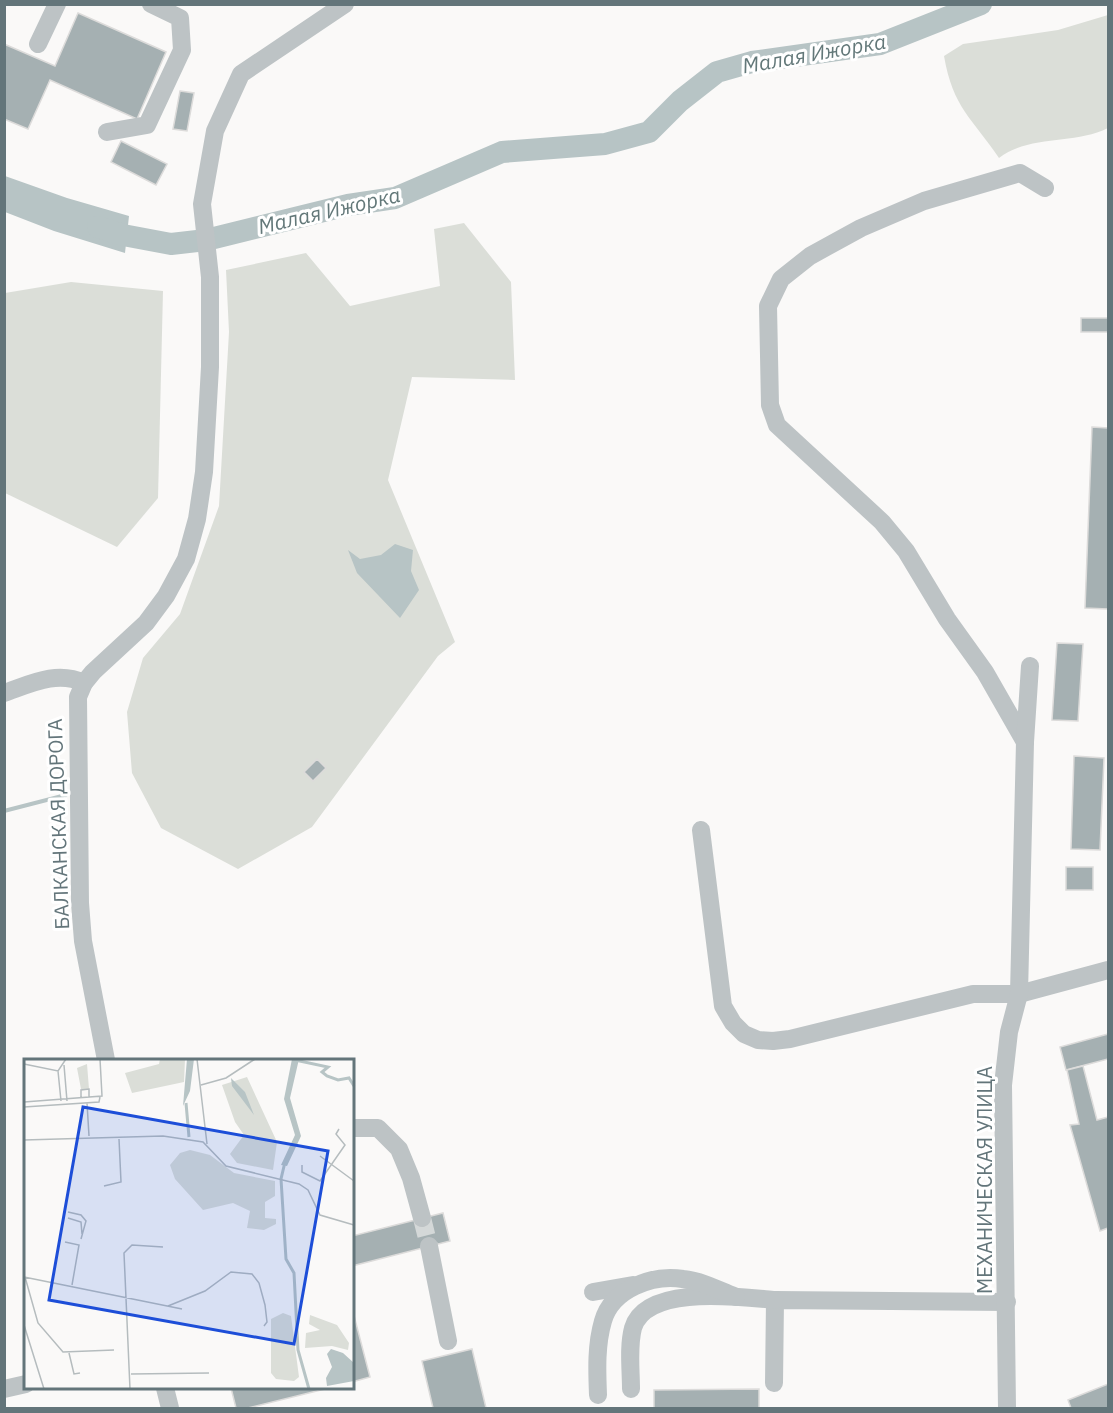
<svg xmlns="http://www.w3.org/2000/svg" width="1113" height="1413" font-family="'IBM Plex Sans',sans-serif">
	<rect width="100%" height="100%" fill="#faf9f8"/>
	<!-- green -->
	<g fill="#dbded8">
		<path d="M1108 15V128C1074 145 1031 134 999 158 972 118 953 108 944 56L963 44 1058 30Z"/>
		<polygon points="464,223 511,282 515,380 412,377 388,480 455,642 438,656 312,827 238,869 161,828 132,773 127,712 143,658 180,614 219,506 229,332 226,270 306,253 350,306 440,286 434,229"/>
		<polygon points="71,282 163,291 158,498 117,547 5,493 5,293"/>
	</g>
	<!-- water -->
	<g fill="#b7c4c5">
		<polygon points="5,176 67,198 129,216 125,253 54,231 5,212"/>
		<polygon points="395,544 413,550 411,571 419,590 400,618 357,573 348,550 360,559 381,555"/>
	</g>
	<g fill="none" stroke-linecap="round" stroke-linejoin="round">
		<!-- stream -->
		<polyline stroke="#b7c4c5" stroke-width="4" points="4,811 66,795"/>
		<!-- river -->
		<polyline stroke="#b7c4c5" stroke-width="22" points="98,227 123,235 171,244 206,240 348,205 395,198 502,152 605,144 649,132 680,101 717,72 752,62 880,44 981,4"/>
	</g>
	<!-- building -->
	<g fill="#a5b0b2" stroke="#dcdbda" stroke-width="1.5">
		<polygon points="78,13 166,52 137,119 50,80 28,129 4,119 4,44 55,66"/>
		<polygon points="180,91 194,93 187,131 173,129"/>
		<polygon points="121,141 167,164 156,185 111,162"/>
		<rect x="1081" y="318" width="27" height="14"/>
		<polygon points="1092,427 1108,428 1108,609 1085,608"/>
		<polygon points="1057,643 1083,644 1078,721 1052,720"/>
		<polygon points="1074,756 1104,758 1100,850 1071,849"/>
		<polygon points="317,759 326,768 313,781 304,772"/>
		<rect x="1066" y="867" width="27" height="23"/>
		<polygon points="1108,1034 1108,1059 1066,1070 1060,1047"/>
		<polygon points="1083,1066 1097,1120 1108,1117 1108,1228 1100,1231 1070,1125 1079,1124 1067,1070"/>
		<polygon points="443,1213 450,1241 352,1266 352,1236"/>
		<polygon points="352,1308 370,1377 352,1382"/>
		<polygon points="472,1349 486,1408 433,1408 422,1361"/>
		<polygon points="1108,1384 1108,1408 1071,1408 1068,1400"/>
		<polygon points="231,1388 329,1388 248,1408 236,1408"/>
		<polygon points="759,1389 759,1408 654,1408 654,1390"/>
	</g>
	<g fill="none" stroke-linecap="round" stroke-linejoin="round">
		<!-- minor-tunnel -->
		<polyline stroke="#d4d8d8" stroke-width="18" stroke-dasharray="18 9" stroke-linecap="butt" points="422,1218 429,1246"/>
		<!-- minor -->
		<g stroke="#bdc3c5" stroke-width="18">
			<polyline points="38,44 57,4"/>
			<polyline points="107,132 147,125 182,50 180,18 151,4"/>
			<path d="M4 693C30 684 57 670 84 683"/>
			<polyline points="1025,742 985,672 947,619 906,551 882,522 777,425 770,405 768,306 781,279 810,256 861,228 924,201 1020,173 1045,188"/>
			<polyline points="701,830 723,1006 733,1023 744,1034 758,1040 773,1041 790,1039 973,994 1019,994 1108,970"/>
			<polyline points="106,1060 83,941 80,903 78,697 84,683 93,672 146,623 166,596 186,559 197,519 204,472 210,367 210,277 202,204 215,131 241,74 345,4"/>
			<polyline points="352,1128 378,1128 399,1149 411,1178 422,1218"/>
			<polyline points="429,1246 448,1341"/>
			<polyline points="593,1292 633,1285"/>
			<polyline points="774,1383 775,1300 1007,1302"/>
			<polyline points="165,1388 170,1408"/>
			<polyline points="4,1389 26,1384"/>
			<path d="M631 1389C631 1370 628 1347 633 1328 646 1284 740 1297 775 1300"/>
			<path d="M598 1395C597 1370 596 1345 603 1321 612 1289 653 1274 683 1279 702 1281 719 1290 736 1297"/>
			<polyline points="1007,1408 1003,1085 1009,1032 1019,994 1025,742 1030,666"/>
		</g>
	</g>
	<g text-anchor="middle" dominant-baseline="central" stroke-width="6" stroke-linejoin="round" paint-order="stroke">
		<!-- street labels -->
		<g font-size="20" fill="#63757a" stroke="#fff">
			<text transform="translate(58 824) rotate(-92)">БАЛКАНСКАЯ ДОРОГА</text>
			<text transform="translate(984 1180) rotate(-90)">МЕХАНИЧЕСКАЯ УЛИЦА</text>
		</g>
		<!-- water labels -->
		<g font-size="21" font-style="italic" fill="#637879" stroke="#fff">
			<text transform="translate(814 53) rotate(-10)">Малая Ижорка</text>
			<text transform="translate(329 210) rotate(-13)">Малая Ижорка</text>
		</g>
	</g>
	<!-- overview -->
	<g transform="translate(24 1059)">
		<rect width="330" height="330" fill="#faf9f8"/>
		<path d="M136 0H161L160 23 108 34 101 14 135 5ZM63 5 65 30H57L53 9ZM223 18 253 83 249 111 213 104 206 95 220 76 211 63 198 26ZM166 91 186 96 210 114 251 122V137L241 143V159L252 160V165L240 171 223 169 226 152 209 144 179 151 151 120 146 106 156 94ZM259 254 267 257 275 318 270 322 252 320 247 314V260ZM286 256 313 266 325 284 324 291 308 287 281 289 282 274 296 271 285 265Z" fill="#dbded8"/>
		<path d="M163 0H170L166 32 159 47ZM268 0H275L266 39 277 77 263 107 257 106 271 76 260 40ZM207 19 221 33 230 56 208 27ZM307 290 319 294 330 304V322L303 327 302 319 308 308 303 295Z" fill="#b7c4c5"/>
		<path fill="none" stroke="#b7c4c5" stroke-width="3" d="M271 1 304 8 298 13 303 17 314 21 325 19 330 27M162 44 165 78M261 103 257 120 262 200 270 214 274 291 285 330"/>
		<path fill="none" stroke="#b5bcbe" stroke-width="1.5" d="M173 0 183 85M0 5 34 12 42 0M40 6 43 42M34 12 37 42M177 26 202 19 231 0M0 31V62M57 39V31L65 30V38M0 43 78 37 76 0M63 44 65 77M0 48 75 43 76 38M0 81 139 77 179 83 202 107 275 125 284 131 296 156 330 166M296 97 330 122M278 106V113L296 122 321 86 312 75 315 70M80 127 97 123 95 80M44 153 57 156 62 162 57 180M44 159 57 163 58 175M41 183 55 186 48 226M0 218 158 250M1 218 14 264 39 293 90 291M144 247 181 232 207 213 228 215 235 224 241 246 243 263 240 267M0 266 20 330M45 294 50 315 56 314M107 315 185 314M106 330 100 194 108 186 139 188"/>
		<path fill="#1d4ed8" fill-opacity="0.15" stroke="#1d4ed8" stroke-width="3" d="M59 48 304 92 270 285 25 241Z"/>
		<rect width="330" height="330" fill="none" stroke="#63757a" stroke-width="3"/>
	</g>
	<!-- border -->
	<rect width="1113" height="1413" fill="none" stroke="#63757a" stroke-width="12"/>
</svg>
